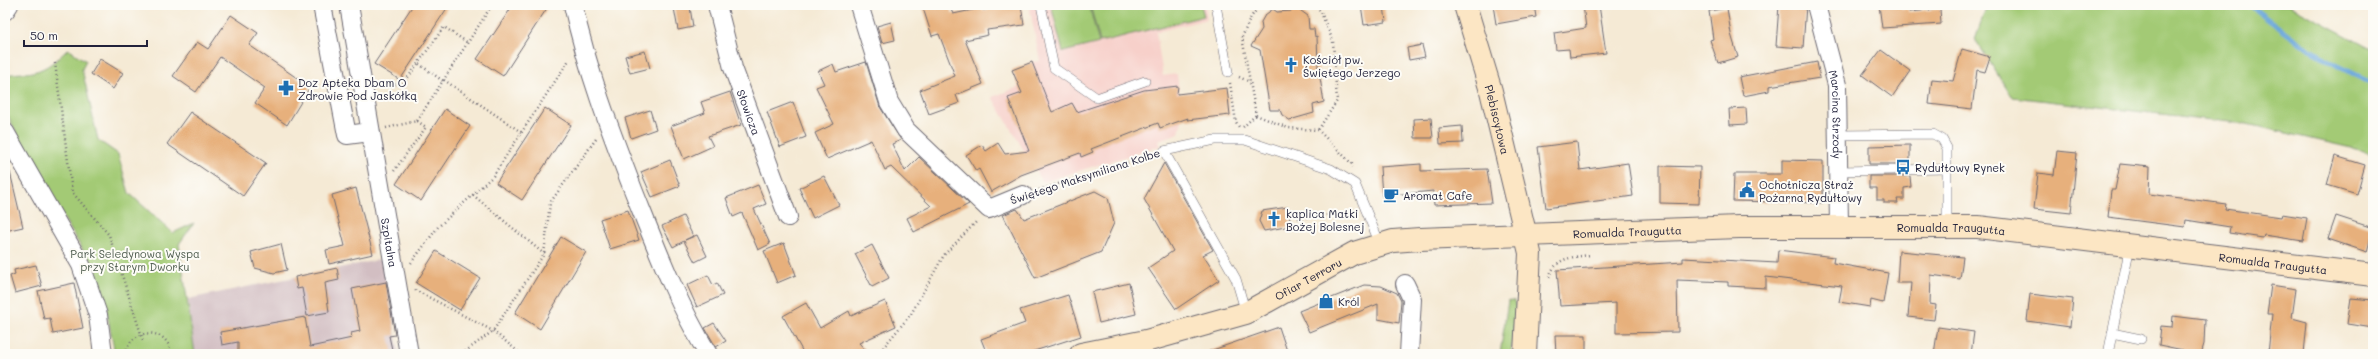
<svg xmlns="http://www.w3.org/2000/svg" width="2378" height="359" font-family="Mali,sans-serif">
	<rect width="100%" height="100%" fill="#fdfcf7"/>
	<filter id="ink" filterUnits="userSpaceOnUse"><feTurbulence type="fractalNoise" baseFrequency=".025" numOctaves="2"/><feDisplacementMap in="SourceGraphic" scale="8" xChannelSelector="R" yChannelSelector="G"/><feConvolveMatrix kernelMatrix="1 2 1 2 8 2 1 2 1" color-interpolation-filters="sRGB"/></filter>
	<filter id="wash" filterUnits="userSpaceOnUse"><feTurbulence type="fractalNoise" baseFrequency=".012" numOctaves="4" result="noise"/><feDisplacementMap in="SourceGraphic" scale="16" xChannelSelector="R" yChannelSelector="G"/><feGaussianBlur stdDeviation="0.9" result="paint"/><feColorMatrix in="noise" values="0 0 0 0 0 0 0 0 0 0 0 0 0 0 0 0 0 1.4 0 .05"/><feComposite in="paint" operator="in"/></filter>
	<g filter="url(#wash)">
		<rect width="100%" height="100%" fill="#f5ead5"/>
		<!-- built -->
		<polygon fill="#f7d0ca" points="1029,5 1205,5 1207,19 1156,32 1163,76 1177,74 1182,120 1179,133 1159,140 1160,146 1043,182 992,97 1019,87 1012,70 1032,62 1040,61"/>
		<!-- industrial -->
		<polygon fill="#d2bec2" points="383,259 399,354 195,354 188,299"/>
		<!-- green -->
		<g fill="#a3ca74" stroke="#627658">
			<polygon points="1051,5 1089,5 1099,43 1063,52"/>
			<polygon points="1090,5 1201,5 1204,16 1100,42"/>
			<polygon points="1987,5 2289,5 2373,50 2373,153 2247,124 2012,97 1975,39"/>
			<path d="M68 49 86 61 82 69 98 140 118 154 129 193 173 233 194 223 179 244 195 354H115L106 308 84 252 40 179 5 110V76C15 72 23 74 33 72 47 69 58 59 68 49Z"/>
			<polygon points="1511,300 1514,301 1516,307 1511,354 1500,354 1508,301"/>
		</g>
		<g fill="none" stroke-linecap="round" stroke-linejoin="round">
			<!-- stream -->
			<path stroke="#6aa7db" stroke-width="5" d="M2249 5C2288 35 2327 64 2373 83"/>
		</g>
		<g id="blocks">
			<!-- building -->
			<g fill="#e7b07c">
				<polygon points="413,5 449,5 400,80 374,64"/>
				<polygon points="513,5 549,5 503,76 477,59"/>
				<polygon points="922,5 949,5 953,14 982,8 983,10 1021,5 1024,25 987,30 988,35 965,40 983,84 956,95 959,103 929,114 920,90 955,76 939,34 932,36"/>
				<polygon points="1293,5 1308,16 1309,29 1314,29 1315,37 1317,36 1318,66 1324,102 1313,105 1314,113 1293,119 1291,121 1282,115 1280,110 1270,110 1260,50 1251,46 1262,29 1261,22 1265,15 1273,9 1277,12 1291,11"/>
				<polygon points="1361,5 1384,5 1386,22 1364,25"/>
				<polygon points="1493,5 1534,5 1536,17 1496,24"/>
				<polygon points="1583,5 1599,5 1606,53 1570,57 1569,49 1556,50 1554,33 1586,28"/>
				<polygon points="1779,5 1806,5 1803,48 1776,46"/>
				<polygon points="1879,5 1901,5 1902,9 1908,9 1909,12 1940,9 1941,24 1882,28"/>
				<polygon points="690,7 693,27 678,30 674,8"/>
				<polygon points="1727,8 1731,34 1738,57 1718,63 1710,40 1713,39 1709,11"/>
				<polygon points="231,15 258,33 249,45 310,87 287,125 255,103 265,88 220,57 196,92 173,76 197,42 208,49"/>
				<polygon points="891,22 895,40 882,43 877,26"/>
				<polygon points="1422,45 1425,57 1409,60 1407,48"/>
				<polygon points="1962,49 1990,57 1985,72 1977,70 1972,109 1929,104 1932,79 1953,81"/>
				<polygon points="1881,50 1910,71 1892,97 1862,75"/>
				<polygon points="645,51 650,68 630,73 625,56"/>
				<polygon points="100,59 123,73 113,89 91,74"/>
				<polygon points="866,62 880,107 901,140 892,144 905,171 919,157 969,204 914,232 907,218 931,206 891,167 885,170 871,140 827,159 815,133 834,124 816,87 824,84 818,71 833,64 836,72"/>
				<polygon points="1032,62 1052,112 1072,103 1077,112 1144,90 1178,86 1177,94 1227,88 1230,115 1187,120 1188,118 1160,128 1158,123 1091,149 1093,152 1081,157 1080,153 1021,175 991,192 979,169 976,171 966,155 982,145 986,151 998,143 1005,154 1029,151 1008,98 1022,93 1012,70"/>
				<polygon points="1817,62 1820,78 1769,86 1769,91 1743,96 1739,77"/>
				<polygon points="730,92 741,125 708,136 713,146 684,159 671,126 705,113 701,102"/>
				<polygon points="793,102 806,137 780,147 767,112"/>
				<polygon points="545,108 571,125 522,200 496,183"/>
				<polygon points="1746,108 1747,124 1730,125 1729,109"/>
				<polygon points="445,109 470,126 421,201 396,184"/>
				<polygon points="650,110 656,129 631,138 625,118"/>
				<polygon points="190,112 266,163 243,196 167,144"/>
				<polygon points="1431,118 1433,138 1415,138 1414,119"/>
				<polygon points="1462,126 1463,143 1440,144 1439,128"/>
				<polygon points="1577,142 1580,170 1628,163 1633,196 1546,208 1538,147"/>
				<polygon points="1910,145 1910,164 1869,164 1869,146"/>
				<polygon points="2057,151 2077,153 2071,213 2034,209 2038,173 2054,175"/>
				<polygon points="2335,156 2365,165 2357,194 2327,185"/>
				<polygon points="670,160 680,186 652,197 641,172"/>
				<polygon points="1782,160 1823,161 1823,203 1733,201 1734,174 1782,174"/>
				<polygon points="1164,163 1213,250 1203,255 1219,280 1176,309 1148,268 1173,251 1144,199"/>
				<polygon points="1421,164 1421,171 1487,169 1492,203 1434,205 1433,191 1382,196 1380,167"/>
				<polygon points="2120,164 2150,167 2149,194 2226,204 2225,209 2281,217 2282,214 2307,218 2303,241 2264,235 2263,238 2229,233 2230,227 2186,220 2185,227 2108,217 2111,190 2115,190"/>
				<polygon points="1660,166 1700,167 1699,204 1660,203"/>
				<polygon points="10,172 23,227 5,231 5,173"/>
				<polygon points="824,176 839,205 813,218 799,188"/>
				<polygon points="1869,176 1910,176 1911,187 1904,188 1904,199 1897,199 1898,203 1884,203 1884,200 1877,200 1877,188 1869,188"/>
				<polygon points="758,185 766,204 754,209 770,244 758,250 742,213 733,217 726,198"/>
				<polygon points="356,188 373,254 329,264 326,250 345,246 332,195"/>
				<polygon points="1095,191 1108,198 1114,223 1101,252 1035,278 1003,215 1017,209 1024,219"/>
				<polygon points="1288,207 1291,226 1264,231 1259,221 1262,211"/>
				<polygon points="628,210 639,240 610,249 600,219"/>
				<polygon points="683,216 693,236 685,240 697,235 707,256 695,262 684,241 673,247 662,226"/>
				<polygon points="2336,216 2373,228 2367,252 2328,239"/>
				<polygon points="561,237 586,252 540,329 515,313"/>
				<polygon points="784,243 796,275 777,283 764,251"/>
				<polygon points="281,244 287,270 274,273 255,268 251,252"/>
				<polygon points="872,245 889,278 872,287 855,254"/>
				<polygon points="1778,250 1834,257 1833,263 1888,273 1883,303 1871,300 1870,307 1839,302 1842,286 1766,277 1766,288 1728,286 1728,282 1677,280 1678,332 1616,333 1616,303 1560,306 1557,270 1683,262 1683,258 1777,263"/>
				<polygon points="436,251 480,278 460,310 416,283"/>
				<polygon points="1899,251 1963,257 1960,279 1931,275 1930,304 1936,305 1934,320 1908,317 1911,283 1897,283"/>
				<polygon points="36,265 42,286 15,293 10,276 15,274 14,270"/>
				<polygon points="337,268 339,280 325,283 329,312 307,316 302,288 297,289 295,277"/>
				<polygon points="708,275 713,285 717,283 723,295 697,307 687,285"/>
				<polygon points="386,282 395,335 389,336 393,354 238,354 238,342 222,345 220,332 305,317 310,347 352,338 351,333 360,331 352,289"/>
				<polygon points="74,283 83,328 53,334 50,318 44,319 38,291"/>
				<polygon points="1129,283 1136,314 1099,323 1092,292"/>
				<polygon points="1364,285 1381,286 1397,293 1401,301 1399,323 1378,319 1378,304 1309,332 1299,311"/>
				<polygon points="2271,285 2296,289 2292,318 2307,322 2304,354 2268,354 2272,314 2267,314"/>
				<polygon points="2030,294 2073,299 2070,327 2027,321"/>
				<polygon points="1068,295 1081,336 1025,354 987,354 981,339 1025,323 1020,310"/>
				<polygon points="2351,298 2373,300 2373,328 2347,324"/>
				<polygon points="885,301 896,326 859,343 869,354 804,354 783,316 806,303 820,328 849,311 851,316"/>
				<polygon points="2173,316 2205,320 2204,344 2201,354 2182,354 2183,350 2159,345 2161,326 2172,327"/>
				<polygon points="714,323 726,341 716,347 705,328"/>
				<polygon points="1279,327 1288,354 1207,354 1207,352"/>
				<polygon points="1938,327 1974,332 1971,354 1934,354"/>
				<polygon points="1555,335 1586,335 1586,354 1556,354"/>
			</g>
		</g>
	</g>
	<g filter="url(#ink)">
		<use href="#blocks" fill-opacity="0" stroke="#6c6871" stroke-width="1"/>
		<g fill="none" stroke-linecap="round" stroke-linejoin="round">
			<!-- lane casing -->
			<g stroke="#6c6871" stroke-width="10">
				<g id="lane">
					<polyline points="1041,5 1054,68 1097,98 1145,81"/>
					<polyline points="1216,5 1228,72"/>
					<polyline points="1838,135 1933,134 1942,139 1947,148 1947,226"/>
					<polyline points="1839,171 1947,169"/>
					<polyline points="1246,313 1236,279 1164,151 1215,140 1245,140 1331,169 1355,184 1380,244"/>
					<polyline points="2112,333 2141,339"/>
					<polyline points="2108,354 2130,246"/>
				</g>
			</g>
			<!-- street casing -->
			<g stroke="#6c6871" stroke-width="20">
				<g id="street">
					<polyline points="322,5 347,135 370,132"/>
					<path id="s1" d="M349 5 409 354"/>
					<path d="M573 5C587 69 610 130 634 192 656 247 677 303 708 354"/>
					<path id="s2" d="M717 5 733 68 788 217"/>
					<polyline points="859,5 889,102 906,130 989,209 1023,195"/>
					<path id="s3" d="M1816 5 1837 85 1839 227"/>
					<polyline points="5,11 9,5"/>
					<polyline points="5,132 81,265 98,315 103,354"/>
					<polyline points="1405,284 1412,299 1409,354"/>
				</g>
			</g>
			<!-- secondary casing -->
			<g stroke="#6c6871" stroke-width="24">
				<g id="secondary">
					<path id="s4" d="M1465 5 1491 91 1530 253 1525 354"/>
					<path id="s5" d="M1081 354 1146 341 1246 313 1354 253 1393 241 1420 239 1739 227H1978L2373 275"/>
				</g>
			</g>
			<!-- path -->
			<g stroke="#6c6871" stroke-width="2.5" stroke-dasharray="1 3" stroke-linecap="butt">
				<polyline points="1260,5 1251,17 1242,37 1256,115 1288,128 1318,130 1352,164 1353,167"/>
				<polyline points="1312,5 1320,10 1333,41 1337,101 1318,130"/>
				<polyline points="55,63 72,192 109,235 143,340"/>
				<polyline points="419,64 443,81"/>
				<polyline points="1239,77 1250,82"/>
				<polyline points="444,80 521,132"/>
				<polyline points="1230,83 1236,122 1239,127"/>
				<polyline points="379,87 404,83 444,27 468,43"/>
				<polyline points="1243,127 1256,115"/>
				<polyline points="386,128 417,121 492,5"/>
				<polyline points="394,171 426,127 417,121"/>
				<polyline points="1039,190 1152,155"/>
				<polyline points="473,195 544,254"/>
				<polyline points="1298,218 1354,213"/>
				<polyline points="411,263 438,227 493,176 569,60"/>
				<path d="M1549 277C1556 257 1572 257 1591 255"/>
				<polyline points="415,290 493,331 521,354"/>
				<path d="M126 354C129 327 169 326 171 354"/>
				<polyline points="462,354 493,331 544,254 550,203 596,139"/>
				<polyline points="878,354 911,314 944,255 977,221"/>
			</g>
			<!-- lane -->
			<use href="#lane" stroke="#fff" stroke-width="9"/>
			<!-- street -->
			<use href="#street" stroke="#fff" stroke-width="18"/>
			<!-- secondary -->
			<use href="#secondary" stroke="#fce6c4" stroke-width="22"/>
		</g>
	</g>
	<!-- icons -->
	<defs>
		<g id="church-bare" transform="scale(1.2)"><path d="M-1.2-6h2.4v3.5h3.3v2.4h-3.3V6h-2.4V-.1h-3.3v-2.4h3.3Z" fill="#1f6fb2" stroke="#fdfcf7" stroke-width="2.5" paint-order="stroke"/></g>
		<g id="pharmacy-bare" transform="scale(1.2)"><path d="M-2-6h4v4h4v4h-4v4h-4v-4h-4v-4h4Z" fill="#1f6fb2" stroke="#fdfcf7" stroke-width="2.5" paint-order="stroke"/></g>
		<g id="bus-bare" transform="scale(1.2)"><path d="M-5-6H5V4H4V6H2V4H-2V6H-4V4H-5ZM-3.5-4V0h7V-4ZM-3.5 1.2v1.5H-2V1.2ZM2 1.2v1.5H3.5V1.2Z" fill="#1f6fb2" stroke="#fdfcf7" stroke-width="2.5" paint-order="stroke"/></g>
		<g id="civic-bare" transform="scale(1.2)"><path d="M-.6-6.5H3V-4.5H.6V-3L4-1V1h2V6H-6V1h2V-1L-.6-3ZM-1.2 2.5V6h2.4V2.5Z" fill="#1f6fb2" stroke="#fdfcf7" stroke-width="2.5" paint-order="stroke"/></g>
		<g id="cafe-bare" transform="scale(1.2)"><path d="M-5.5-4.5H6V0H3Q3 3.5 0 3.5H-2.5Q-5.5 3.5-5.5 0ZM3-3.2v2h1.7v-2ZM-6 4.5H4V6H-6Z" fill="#1f6fb2" stroke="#fdfcf7" stroke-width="2.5" paint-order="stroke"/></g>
		<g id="shop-bare" transform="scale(1.2)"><path d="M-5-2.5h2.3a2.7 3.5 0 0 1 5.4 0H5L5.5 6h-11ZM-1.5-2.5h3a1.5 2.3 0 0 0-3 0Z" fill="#1f6fb2" stroke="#fdfcf7" stroke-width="2.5" paint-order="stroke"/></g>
	</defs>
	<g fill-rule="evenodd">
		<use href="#church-bare" x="1291" y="65"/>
		<use href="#pharmacy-bare" x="286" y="88"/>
		<use href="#bus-bare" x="1903" y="167"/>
		<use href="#civic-bare" x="1747" y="190"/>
		<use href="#cafe-bare" x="1391" y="195"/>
		<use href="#church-bare" x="1274" y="219"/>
		<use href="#shop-bare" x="1326" y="301"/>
	</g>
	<g text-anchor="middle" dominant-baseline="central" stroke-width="4" stroke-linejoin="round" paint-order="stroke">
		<!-- poi labels -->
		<g font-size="11" fill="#22223b" stroke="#fdfcf7" text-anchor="start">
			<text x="1303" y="59">Kościół pw.<tspan x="1303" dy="13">Świętego Jerzego</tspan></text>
			<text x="298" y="82">Doz Apteka Dbam O<tspan x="298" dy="13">Zdrowie Pod Jaskółką</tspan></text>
			<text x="1915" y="167">Rydułtowy Rynek</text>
			<text x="1759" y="184">Ochotnicza Straż<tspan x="1759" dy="13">Pożarna Rydułtowy</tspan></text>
			<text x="1403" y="195">Aromat Cafe</text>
			<text x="1286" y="213">kaplica Matki<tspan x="1286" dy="13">Bożej Bolesnej</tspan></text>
			<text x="1338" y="301">Król</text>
		</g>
		<!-- street labels -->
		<g font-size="11" fill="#22223b" stroke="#fdfcf7">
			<text stroke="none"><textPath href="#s2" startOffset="112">Słowicza</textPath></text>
			<text stroke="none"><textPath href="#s3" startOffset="112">Marcina Strzody</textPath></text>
			<text stroke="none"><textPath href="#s4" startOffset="119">Plebiscytowa</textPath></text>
			<text transform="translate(1085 176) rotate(-18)">Świętego Maksymiliana Kolbe</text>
			<text stroke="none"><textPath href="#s5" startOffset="893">Romualda Traugutta</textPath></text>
			<text stroke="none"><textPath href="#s5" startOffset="569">Romualda Traugutta</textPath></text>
			<text stroke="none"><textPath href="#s1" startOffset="241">Szpitalna</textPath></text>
			<text stroke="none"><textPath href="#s5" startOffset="1217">Romualda Traugutta</textPath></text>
			<text stroke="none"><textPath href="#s5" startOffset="241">Ofiar Terroru</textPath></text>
		</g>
		<!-- park labels -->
		<g font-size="11" fill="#4f5d4f" stroke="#fdfcf7">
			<text x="135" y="253">Park Seledynowa Wyspa<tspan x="135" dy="13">przy Starym Dworku</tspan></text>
		</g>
	</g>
	<!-- margin -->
	<rect width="2378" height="359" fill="none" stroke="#fdfcf7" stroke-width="20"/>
	<!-- scale -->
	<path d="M24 40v6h123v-6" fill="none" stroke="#22223b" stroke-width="2"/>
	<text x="30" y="40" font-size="12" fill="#22223b" stroke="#fdfcf7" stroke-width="3" paint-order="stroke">50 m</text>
</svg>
